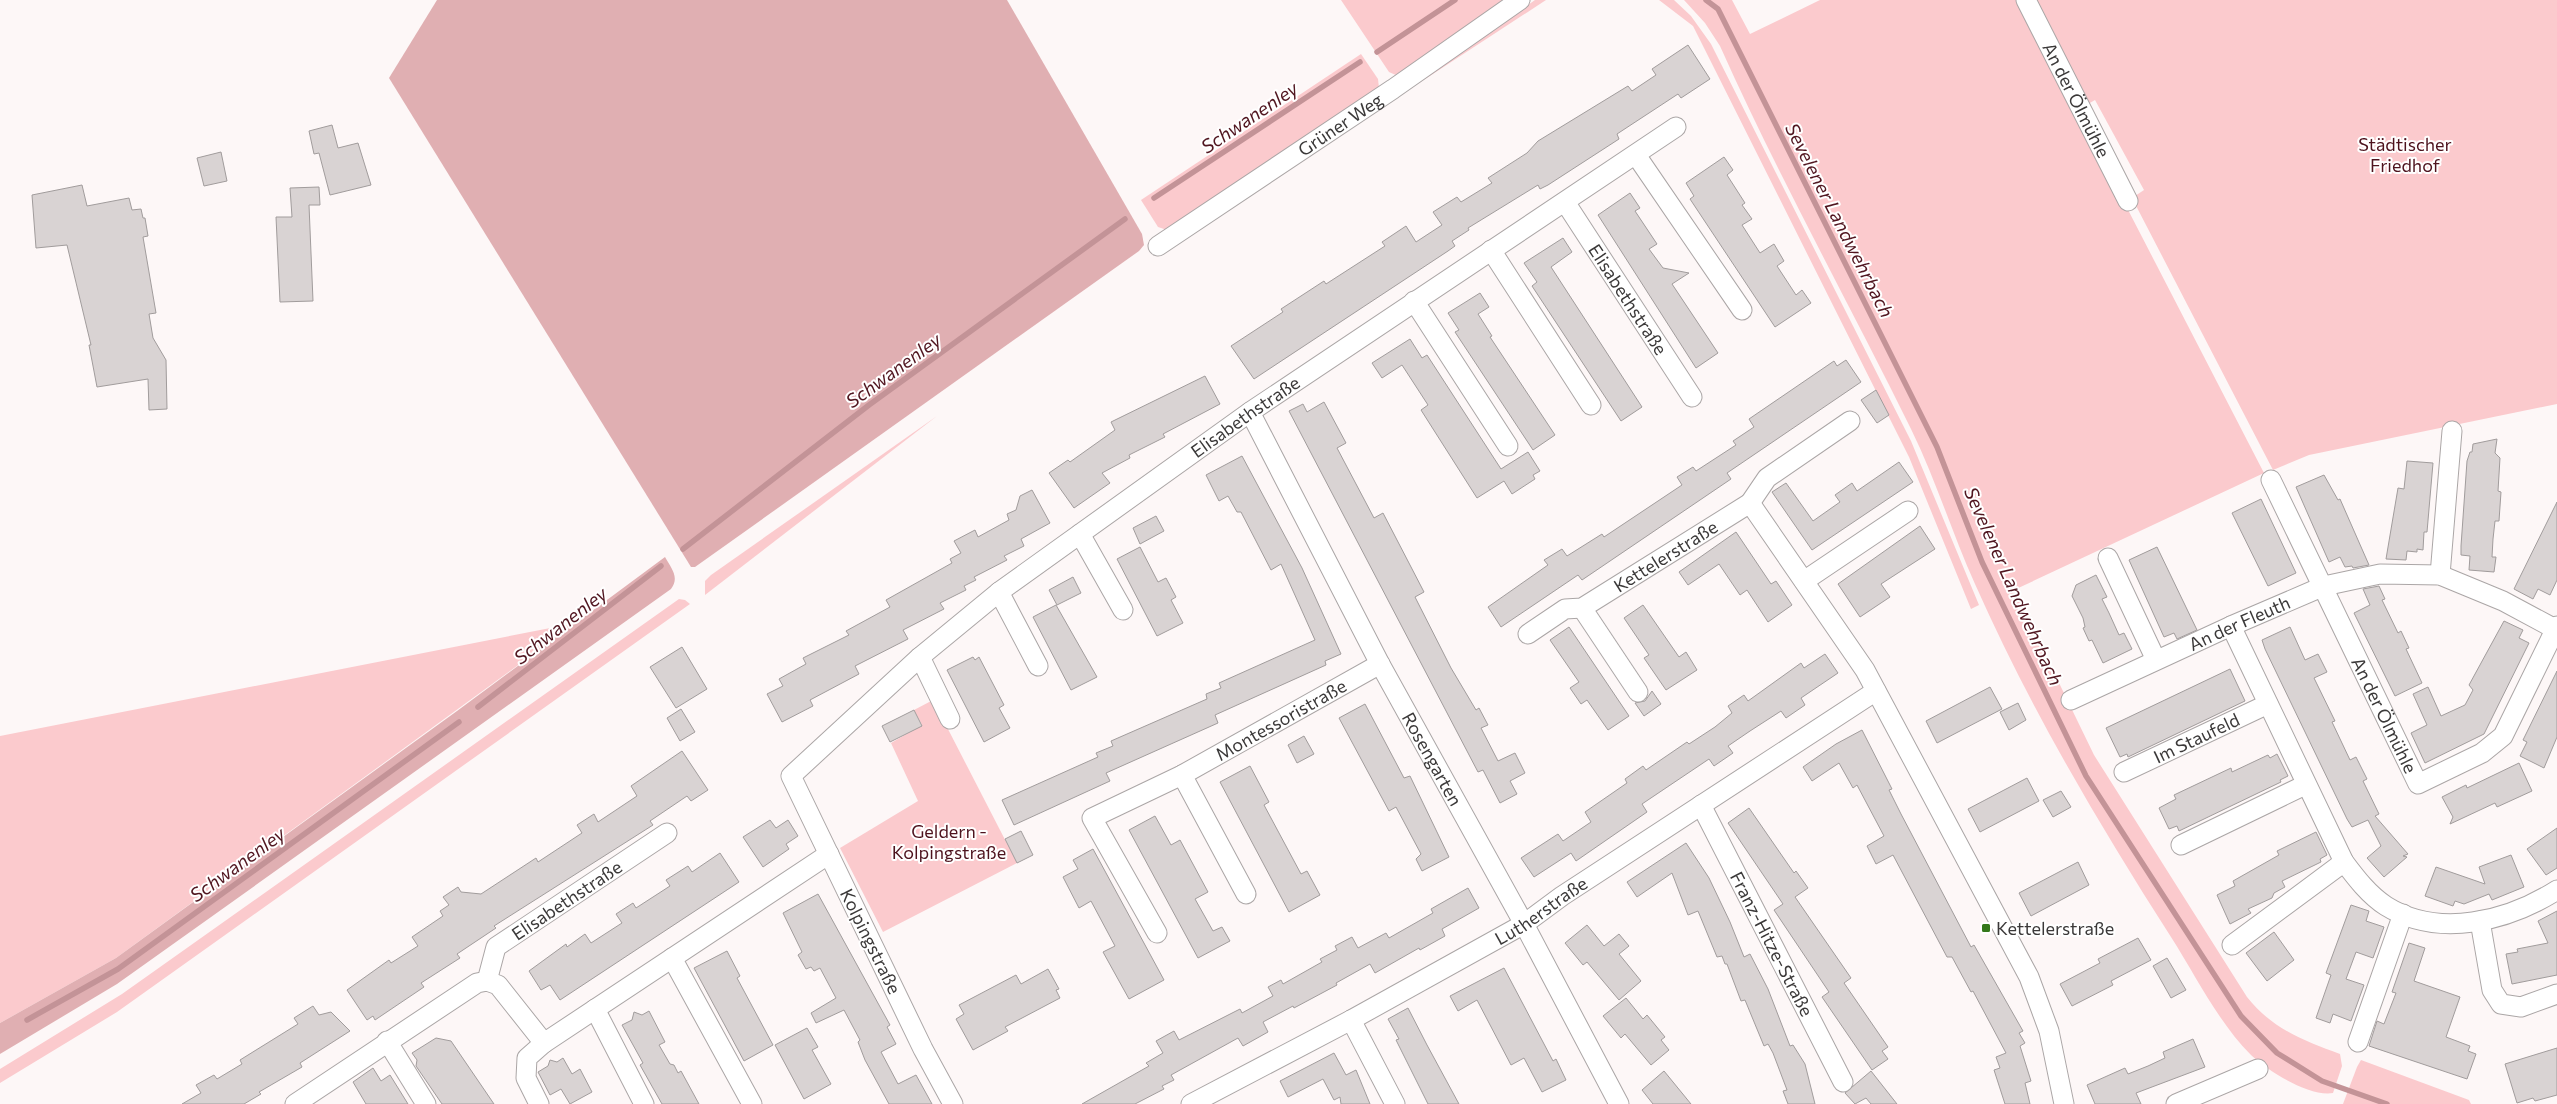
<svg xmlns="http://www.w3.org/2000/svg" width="2557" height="1104" font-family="Commissioner,sans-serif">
	<rect width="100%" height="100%" fill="#fdf7f7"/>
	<!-- green -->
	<g fill="#fbcacd">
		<polygon points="1341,0 1508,0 1398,76 1389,72"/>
		<polygon points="1535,0 1546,0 1416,85"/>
		<polygon points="1659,0 1674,0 1691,16 1711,44 1911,441 1979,605 1971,609 1909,457 1693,26"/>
		<path d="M1684 0H1732L1750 34 1820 0H2016L2125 204 2264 473 2014 590 2094 755 2247 997C2271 1028 2304 1041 2340 1054L2342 1066 2333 1093C2309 1097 2268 1071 2251 1055 2218 1022 2196 976 2171 937 2098 823 2030 708 1975 584 1952 533 1936 480 1911 429 1848 301 1778 176 1720 46L1705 23Z"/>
		<polygon points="2035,0 2557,0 2557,404 2309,455 2273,470 2132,198 2144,190 2095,100 2088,104"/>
		<polygon points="1361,54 1378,79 1379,88 1167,230 1158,227 1141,200"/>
		<polygon points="937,416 705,595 705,581 711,575"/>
		<polygon points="679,599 685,600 690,604 117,1012 0,1083 0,1069 122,994"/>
		<polygon points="576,623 116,958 0,1023 0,736"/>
		<polygon points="933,700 1017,863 883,932 840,848 918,801 891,743 922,725 914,710"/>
		<polygon points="2361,1060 2469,1100 2471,1104 2343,1104 2357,1067"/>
	</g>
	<!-- forest -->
	<g fill="#e0afb2">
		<polygon points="437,0 1007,0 1142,234 1144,245 1139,251 695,567 691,567 389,78"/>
		<path d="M665 557C671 568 680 577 671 589L117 984 0 1054V1023L116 958 457 711Z"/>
	</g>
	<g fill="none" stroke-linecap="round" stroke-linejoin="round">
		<!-- stream -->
		<g stroke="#c39397" stroke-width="5.5">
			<polyline points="1706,0 1718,9 1937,447 1982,562 2086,776 2241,1016 2277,1053 2322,1081 2387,1104"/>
			<polyline points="1377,52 1455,0"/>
			<polyline points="1154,198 1360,62"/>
			<polyline points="683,549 869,405 1125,219"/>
			<polyline points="478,707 661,566"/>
			<polyline points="27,1020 118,969 459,722"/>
		</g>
	</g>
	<!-- building -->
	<g fill="#d9d3d3" stroke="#a19c9c">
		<polygon points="1688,45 1710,79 1681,98 1678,94 1617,134 1619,139 1548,185 1540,189 1538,185 1468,228 1469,230 1452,241 1455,246 1448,251 1254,379 1231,346 1283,312 1281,309 1324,281 1326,284 1385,246 1382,242 1406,226 1416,242 1442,225 1433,212 1457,197 1461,202 1492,183 1488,178 1527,153 1538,141 1628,86 1632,91 1656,75 1652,69"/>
		<polygon points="332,125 338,148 358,143 371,185 330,195 319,153 314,154 309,131"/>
		<polygon points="221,152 227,181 204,186 197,158"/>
		<polygon points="1724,157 1733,170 1727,175 1745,203 1742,205 1752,219 1742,225 1760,253 1774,244 1784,261 1777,266 1796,295 1802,290 1811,303 1775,327 1690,199 1694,196 1686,183"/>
		<polygon points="82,185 87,206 129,198 132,210 141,209 143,218 145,218 148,236 143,237 156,313 149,314 153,338 166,360 167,409 149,410 148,379 97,387 89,345 91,345 67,245 36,248 32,195"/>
		<polygon points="319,187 320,205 309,205 313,301 280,302 276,217 292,217 290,188"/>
		<polygon points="1630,193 1640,208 1635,211 1657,244 1649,249 1663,268 1689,273 1672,284 1718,353 1696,368 1598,215"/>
		<polygon points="1563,238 1572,252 1551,267 1642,407 1621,421 1532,286 1537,282 1524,263"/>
		<polygon points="1480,293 1489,307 1478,314 1492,336 1490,337 1555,435 1533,450 1455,332 1459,330 1448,313"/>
		<polygon points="1410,339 1422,358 1427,355 1501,469 1528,452 1540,471 1533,475 1535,479 1512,494 1504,481 1477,498 1421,410 1428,405 1402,365 1382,378 1372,363"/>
		<polygon points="1846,360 1861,382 1727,473 1731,479 1582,580 1578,575 1501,627 1488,607 1548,565 1544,560 1562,549 1567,556 1602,534 1604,537 1682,485 1677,477 1693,467 1696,471 1736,445 1733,441 1754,427 1749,419 1834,361 1837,366"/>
		<polygon points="1205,376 1220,404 1163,434 1165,437 1129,455 1130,458 1102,473 1110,483 1074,508 1049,473 1068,460 1070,462 1115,430 1111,422"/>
		<polygon points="1876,390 1889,415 1877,423 1861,400"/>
		<polygon points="1324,402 1346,443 1337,448 1374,518 1383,513 1424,592 1415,597 1451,668 1476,710 1479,708 1488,725 1481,728 1498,761 1515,753 1525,773 1510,781 1517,794 1500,803 1483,770 1478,772 1289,411 1303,404 1307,412"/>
		<polygon points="2497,439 2495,453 2500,458 2498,491 2501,492 2499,521 2495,521 2493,539 2492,557 2496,557 2494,572 2469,570 2470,556 2461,555 2461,546 2467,461 2470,452 2472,452 2473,444"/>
		<polygon points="1242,456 1302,568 1341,654 1325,661 1326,665 1215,715 1218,723 1106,773 1110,781 1014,825 1002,800 1098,757 1096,753 1113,746 1111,741 1207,699 1206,694 1221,688 1219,683 1315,640 1281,564 1271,570 1241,512 1237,512 1228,496 1219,501 1206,475"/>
		<polygon points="2407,461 2433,463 2427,532 2424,532 2423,550 2417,549 2417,552 2407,551 2406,560 2386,559 2398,488 2404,489"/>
		<polygon points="1899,462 1913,482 1812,550 1772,492 1786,483 1813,521 1840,502 1835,495 1852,483 1857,491"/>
		<polygon points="2324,475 2338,500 2340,499 2369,565 2353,568 2352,566 2345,567 2340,557 2329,562 2296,487"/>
		<polygon points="1032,490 1050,523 1021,539 1024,546 1004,556 1007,560 974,577 976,580 964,586 966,590 940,603 944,609 903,630 908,639 855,666 859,674 810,700 813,706 782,722 767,694 783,686 779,679 806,664 803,658 849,635 846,631 890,607 886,600 952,563 950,559 961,553 954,541 975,530 978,537 1009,520 1007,514 1016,510 1020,496"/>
		<polygon points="2261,499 2296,573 2268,586 2232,513"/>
		<polygon points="2557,502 2557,580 2550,595 2538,589 2533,599 2514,589"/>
		<polygon points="1156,516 1164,531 1140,544 1133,528"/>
		<polygon points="1920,526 1935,549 1881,584 1890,597 1860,617 1838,584"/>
		<polygon points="1736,532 1771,584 1776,581 1792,605 1768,622 1747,590 1740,595 1719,564 1688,585 1679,572"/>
		<polygon points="1140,547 1158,582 1166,578 1176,597 1171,600 1183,623 1157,636 1117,559"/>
		<polygon points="2157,547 2197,630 2177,639 2174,633 2164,637 2129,560"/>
		<polygon points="2096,575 2107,597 2102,599 2109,613 2119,635 2124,633 2132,649 2103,663 2092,640 2089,641 2083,628 2085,627 2083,618 2072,596 2076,585"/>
		<polygon points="1073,577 1081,593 1057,605 1049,590"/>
		<polygon points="2379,586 2385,599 2382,600 2398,633 2401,631 2409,648 2406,649 2422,683 2395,696 2354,613 2370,605 2363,589"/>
		<polygon points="1056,605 1097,677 1071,690 1033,617"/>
		<polygon points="1643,605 1679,657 1686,652 1697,670 1666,690 1644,658 1649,655 1624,618"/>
		<polygon points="2504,621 2523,630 2519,638 2529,643 2484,734 2425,763 2411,733 2427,725 2413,694 2428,687 2441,716 2465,705 2473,690 2469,685"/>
		<polygon points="1569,627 1629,716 1608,730 1587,700 1581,704 1570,688 1579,682 1550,640"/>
		<polygon points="2290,627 2305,660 2318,654 2327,672 2314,678 2335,721 2332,722 2350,760 2356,757 2367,779 2363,781 2379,814 2375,816 2408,854 2403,856 2407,857 2384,877 2367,858 2381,846 2368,820 2352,827 2347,819 2265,649 2262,640"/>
		<polygon points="682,647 707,689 676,708 650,667"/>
		<polygon points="1825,654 1838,673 1801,698 1805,705 1786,718 1781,711 1750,731 1728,746 1733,753 1714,766 1709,759 1642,804 1647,812 1576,861 1571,853 1534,877 1521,858 1558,834 1563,841 1591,822 1585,812 1627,783 1625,779 1643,766 1646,770 1687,742 1689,744 1715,727 1732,713 1728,706 1744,695 1748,701 1801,663 1804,668"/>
		<polygon points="973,657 975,660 979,657 1004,705 999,708 1010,728 984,742 947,670"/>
		<polygon points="2230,669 2245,701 2128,757 2127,754 2120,757 2106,728"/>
		<polygon points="2557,671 2557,737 2544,768 2520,756 2527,742 2523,740"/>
		<polygon points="1990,687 2002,709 1937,743 1926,721"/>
		<polygon points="1652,691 1661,704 1644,716 1635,703 1645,701"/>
		<polygon points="2018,703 2026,720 2009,730 2000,712"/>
		<polygon points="1365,704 1404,778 1410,776 1449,857 1422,871 1416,859 1421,854 1396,807 1389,811 1339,718"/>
		<polygon points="681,709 695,732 680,741 667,718"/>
		<polygon points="914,710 922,726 890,742 882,726"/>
		<polygon points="1862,730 1892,789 1889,790 1901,814 1971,947 1974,945 2023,1031 2019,1033 2025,1043 2020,1046 2031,1081 2025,1083 2030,1104 2005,1104 1994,1070 2000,1068 1996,1057 2006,1053 1973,991 1971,992 1952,957 1947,957 1893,855 1876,864 1867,846 1884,836 1857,785 1853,788 1839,763 1812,781 1803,767 1836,744"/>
		<polygon points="1304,736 1314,754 1297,763 1288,745"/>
		<polygon points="682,751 708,790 691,801 687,796 650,821 653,825 494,926 496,928 457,954 460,958 421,983 424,987 375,1020 373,1016 367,1020 347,990 389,960 391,963 418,946 412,937 443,916 440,911 449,905 443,897 458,887 461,892 481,894 536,858 538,862 582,833 577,825 594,814 598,822 637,796 631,786"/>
		<polygon points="2277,754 2288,776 2280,780 2281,782 2179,831 2177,826 2169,829 2159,808 2176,799 2174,795 2231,768 2232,772 2268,755 2270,758"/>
		<polygon points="2519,763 2532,791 2497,807 2495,803 2450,824 2453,817 2442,797 2466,785 2467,788"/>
		<polygon points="1250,766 1269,802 1264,805 1301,874 1307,871 1320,895 1289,912 1220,782"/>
		<polygon points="2027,778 2039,801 1980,832 1968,809"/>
		<polygon points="2061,791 2071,807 2053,817 2043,800"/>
		<polygon points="1749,808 1794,873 1796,871 1808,888 1795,897 1851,978 1844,983 1888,1047 1882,1051 1888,1059 1872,1070 1822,997 1829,992 1774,910 1783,904 1728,823"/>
		<polygon points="1155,816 1171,845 1180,840 1208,892 1195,899 1213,931 1222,927 1230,941 1198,958 1129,830"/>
		<polygon points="770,820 776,828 788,820 798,836 786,844 789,849 763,867 743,837"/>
		<polygon points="2557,828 2557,868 2546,875 2527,849"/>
		<polygon points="1021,831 1033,855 1017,863 1005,839"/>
		<polygon points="2316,832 2327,855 2320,859 2321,862 2282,881 2285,887 2274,893 2272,898 2248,909 2251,913 2230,924 2217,895 2235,886 2233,881 2279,855 2277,851"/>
		<polygon points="1686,843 1709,878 1730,922 1744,957 1750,954 1768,989 1790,1046 1793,1045 1805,1064 1815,1104 1788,1104 1783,1091 1787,1090 1773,1053 1768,1044 1764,1046 1745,1000 1741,1001 1727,964 1725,964 1722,956 1717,957 1698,911 1688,915 1672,873 1637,897 1627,882"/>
		<polygon points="1093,849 1164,980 1129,999 1103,952 1115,946 1091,901 1079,908 1063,877 1078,869 1073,860"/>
		<polygon points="720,853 739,882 560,1000 550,985 541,990 529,971 566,944 567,947 585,934 591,943 622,923 616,914 633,903 636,908 670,886 666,880 688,866 692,872"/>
		<polygon points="2511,855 2524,887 2492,900 2489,894 2464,904 2455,901 2453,906 2425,896 2436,867 2485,884 2479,867"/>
		<polygon points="2078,862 2089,885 2031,916 2019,893"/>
		<polygon points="1468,888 1479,908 1442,929 1445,936 1420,950 1419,948 1375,973 1370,964 1336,983 1337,985 1294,1008 1293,1006 1263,1022 1268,1032 1243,1046 1238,1038 1171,1075 1174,1080 1162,1086 1164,1089 1135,1104 1082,1104 1149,1066 1146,1063 1163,1053 1156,1041 1174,1031 1179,1040 1240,1009 1242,1013 1273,996 1268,987 1281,980 1283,984 1322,962 1320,959 1337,950 1335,946 1352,937 1358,948 1386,933 1389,938 1433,913 1431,909"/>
		<polygon points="818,894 890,1025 887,1027 896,1044 881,1052 898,1084 916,1075 932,1104 889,1104 865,1060 858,1042 860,1040 844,1010 816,1023 811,1013 836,998 820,968 814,971 811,967 806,969 798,955 802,952 783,913"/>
		<polygon points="2351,905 2369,911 2366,921 2384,927 2373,958 2356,952 2346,979 2364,985 2351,1021 2333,1014 2330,1023 2316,1018 2331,975 2326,973"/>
		<polygon points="2557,911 2557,975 2512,984 2506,954 2518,952 2517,949 2548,943 2538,921"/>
		<polygon points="1587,925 1604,946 1619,934 1629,946 1619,954 1641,981 1619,1000 1587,962 1583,965 1565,943"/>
		<polygon points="2274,932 2294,960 2267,981 2246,953"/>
		<polygon points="2138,938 2151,960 2111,981 2113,985 2072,1006 2060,984 2100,963 2098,959"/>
		<polygon points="2409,943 2425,948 2414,981 2460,997 2446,1037 2470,1046 2468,1051 2476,1054 2467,1079 2369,1046 2377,1021 2384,1024 2396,993 2392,992"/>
		<polygon points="727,951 740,976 737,978 773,1045 744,1061 694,968"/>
		<polygon points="2167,958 2186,990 2171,998 2153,966"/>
		<polygon points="1504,968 1553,1061 1556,1059 1566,1080 1542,1092 1524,1058 1511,1065 1477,1000 1458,1011 1450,996"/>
		<polygon points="1048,969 1059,989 1056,990 1060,998 1005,1027 1008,1031 973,1050 956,1019 964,1014 959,1005 1016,975 1021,984"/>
		<polygon points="1626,998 1643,1019 1647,1015 1665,1037 1661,1040 1669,1050 1651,1065 1625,1034 1621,1038 1603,1016"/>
		<polygon points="313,1006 319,1015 331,1012 350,1031 300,1063 302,1067 259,1092 261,1094 244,1104 182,1104 201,1093 196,1085 214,1075 217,1079 242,1064 240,1060 298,1024 294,1018"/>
		<polygon points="1408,1008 1427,1045 1459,1104 1428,1104 1396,1040 1399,1039 1388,1019"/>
		<polygon points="649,1011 665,1042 659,1045 670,1064 674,1065 678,1073 681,1071 699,1104 662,1104 640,1065 643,1063 622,1025 632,1020 634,1012 642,1015"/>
		<polygon points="807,1028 818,1047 812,1050 831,1084 804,1099 775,1045"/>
		<polygon points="436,1038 451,1041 494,1104 442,1104 416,1066 417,1060 412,1053"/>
		<polygon points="2193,1039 2205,1067 2136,1093 2141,1104 2095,1104 2087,1085 2125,1068 2128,1074 2148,1066 2165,1058 2163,1052"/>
		<polygon points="2557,1048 2557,1095 2535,1101 2533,1098 2517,1103 2505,1064"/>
		<polygon points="1334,1053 1346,1075 1356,1070 1370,1104 1341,1104 1340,1097 1334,1100 1323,1079 1288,1097 1280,1081"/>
		<polygon points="563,1058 572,1074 580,1069 592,1092 570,1104 561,1089 550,1095 538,1072 548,1066 550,1060 557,1062"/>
		<polygon points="373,1068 381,1081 390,1075 408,1104 366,1104 353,1082"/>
		<polygon points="1664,1071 1691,1104 1653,1104 1642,1090"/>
		<polygon points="1871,1071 1897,1104 1871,1104 1866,1098 1855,1104 1845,1093"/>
	</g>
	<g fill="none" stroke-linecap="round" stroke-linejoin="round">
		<!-- minor casing -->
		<g stroke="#aba6a6" stroke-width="21">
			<g id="minor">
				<path id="s1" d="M2026 0 2128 201"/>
				<polyline points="1636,155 1742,310"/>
				<path id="s2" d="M1565 202 1692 397"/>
				<path id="s3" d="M1158 246 1393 89 1520 0"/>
				<polyline points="1491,250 1591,405"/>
				<polyline points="1414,301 1508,446"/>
				<path id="s4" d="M1250 412 1380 664 1524 924 1619 1104"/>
				<path id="s5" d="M2271 480 2418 784 2482 753 2503 736 2557 626"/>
				<polyline points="1750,503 1767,478 1850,421"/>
				<polyline points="1080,534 1123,610"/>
				<polyline points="2108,558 2156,660"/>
				<polyline points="2440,575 2452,431"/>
				<polyline points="1804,581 1908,511"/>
				<polyline points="999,592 1038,666"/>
				<polyline points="1582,608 1638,692"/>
				<path d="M2231 626 2344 862C2356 878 2369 895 2386 906 2439 939 2508 921 2557 890"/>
				<path id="s6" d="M1528 634 1565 609 1582 608 1750 503 1865 670 2029 977 2049 1031 2064 1104"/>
				<polyline points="920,657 950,719"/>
				<path id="s7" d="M2071 700 2231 626 2324 586 2380 574 2440 575 2503 601 2557 630"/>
				<path id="s8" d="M2124 772 2268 704"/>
				<polyline points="1182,775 1246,894"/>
				<path id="s9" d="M1701 805 1843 1082"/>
				<polyline points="2181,845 2305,785"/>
				<polyline points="2480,921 2492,990 2501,1004 2521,1007 2557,994"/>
				<path id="s10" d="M1157 933 1092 818 1182 775 1380 664"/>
				<polyline points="2232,945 2344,862"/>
				<polyline points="672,958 752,1104"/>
				<path id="s11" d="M487 981 496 947 667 833"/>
				<polyline points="595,1009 644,1104"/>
				<polyline points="1351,1020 1395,1104"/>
				<polyline points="387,1041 426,1104"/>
				<polyline points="2358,1042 2403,914"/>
				<polyline points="295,1104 477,983 487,981 498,985 544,1043 829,854"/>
				<polyline points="539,1104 526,1078 527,1058 544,1043"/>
				<path id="s12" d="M953 1104 923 1049 791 776 920 657 999 592 1250 412 1676 127"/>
				<path id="s13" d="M1191 1104 1351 1020 1524 924 1562 896 1876 691"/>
				<polyline points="2176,1104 2258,1069"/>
			</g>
		</g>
		<!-- minor -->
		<use href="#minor" stroke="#fff" stroke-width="19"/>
	</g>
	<!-- markers -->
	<rect fill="#34791b" stroke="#fff" stroke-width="2" x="1981" y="923" width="10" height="10" rx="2.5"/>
	<g text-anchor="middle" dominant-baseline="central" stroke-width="4" stroke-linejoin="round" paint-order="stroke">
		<!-- street labels -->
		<g font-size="18" fill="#3b3939" stroke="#fff">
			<text stroke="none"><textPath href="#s1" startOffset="112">An der Ölmühle</textPath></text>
			<text stroke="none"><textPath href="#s3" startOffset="219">Grüner Weg</textPath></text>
			<text stroke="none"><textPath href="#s2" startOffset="116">Elisabethstraße</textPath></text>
			<text stroke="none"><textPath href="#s12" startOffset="946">Elisabethstraße</textPath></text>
			<text stroke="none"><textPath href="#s6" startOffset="160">Kettelerstraße</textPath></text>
			<text stroke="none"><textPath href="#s7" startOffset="185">An der Fleuth</textPath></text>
			<text stroke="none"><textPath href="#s5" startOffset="261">An der Ölmühle</textPath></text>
			<text stroke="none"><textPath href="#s10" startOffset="345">Montessoristraße</textPath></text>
			<text stroke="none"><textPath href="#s8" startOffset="80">Im Staufeld</textPath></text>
			<text stroke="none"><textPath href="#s4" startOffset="392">Rosengarten</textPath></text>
			<text stroke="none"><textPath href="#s11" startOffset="120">Elisabethstraße</textPath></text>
			<text stroke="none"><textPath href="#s13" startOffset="400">Lutherstraße</textPath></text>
			<text transform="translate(871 941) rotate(64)">Kolpingstraße</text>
			<text stroke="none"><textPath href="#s9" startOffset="156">Franz-Hitze-Straße</textPath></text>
		</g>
		<!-- park labels -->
		<g font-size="18" fill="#4e131e" stroke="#fff">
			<text x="2405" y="144">Städtischer<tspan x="2405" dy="21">Friedhof</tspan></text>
			<text x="949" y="831">Geldern -<tspan x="949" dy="21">Kolpingstraße</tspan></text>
		</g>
		<!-- poi labels -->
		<g font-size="18" fill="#3b3939" stroke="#fff" text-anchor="start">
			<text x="1996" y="928">Kettelerstraße</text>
		</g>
		<!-- water labels -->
		<g font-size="19" font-style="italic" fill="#511620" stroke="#fff">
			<text transform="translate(1249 117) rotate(-34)">Schwanenley</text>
			<text transform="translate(1840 220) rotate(63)">Sevelener Landwehrbach</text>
			<text transform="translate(893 370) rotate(-36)">Schwanenley</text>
			<text transform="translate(2014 586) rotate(66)">Sevelener Landwehrbach</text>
			<text transform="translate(560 625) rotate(-38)">Schwanenley</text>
			<text transform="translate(237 864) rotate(-36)">Schwanenley</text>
		</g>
	</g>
</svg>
